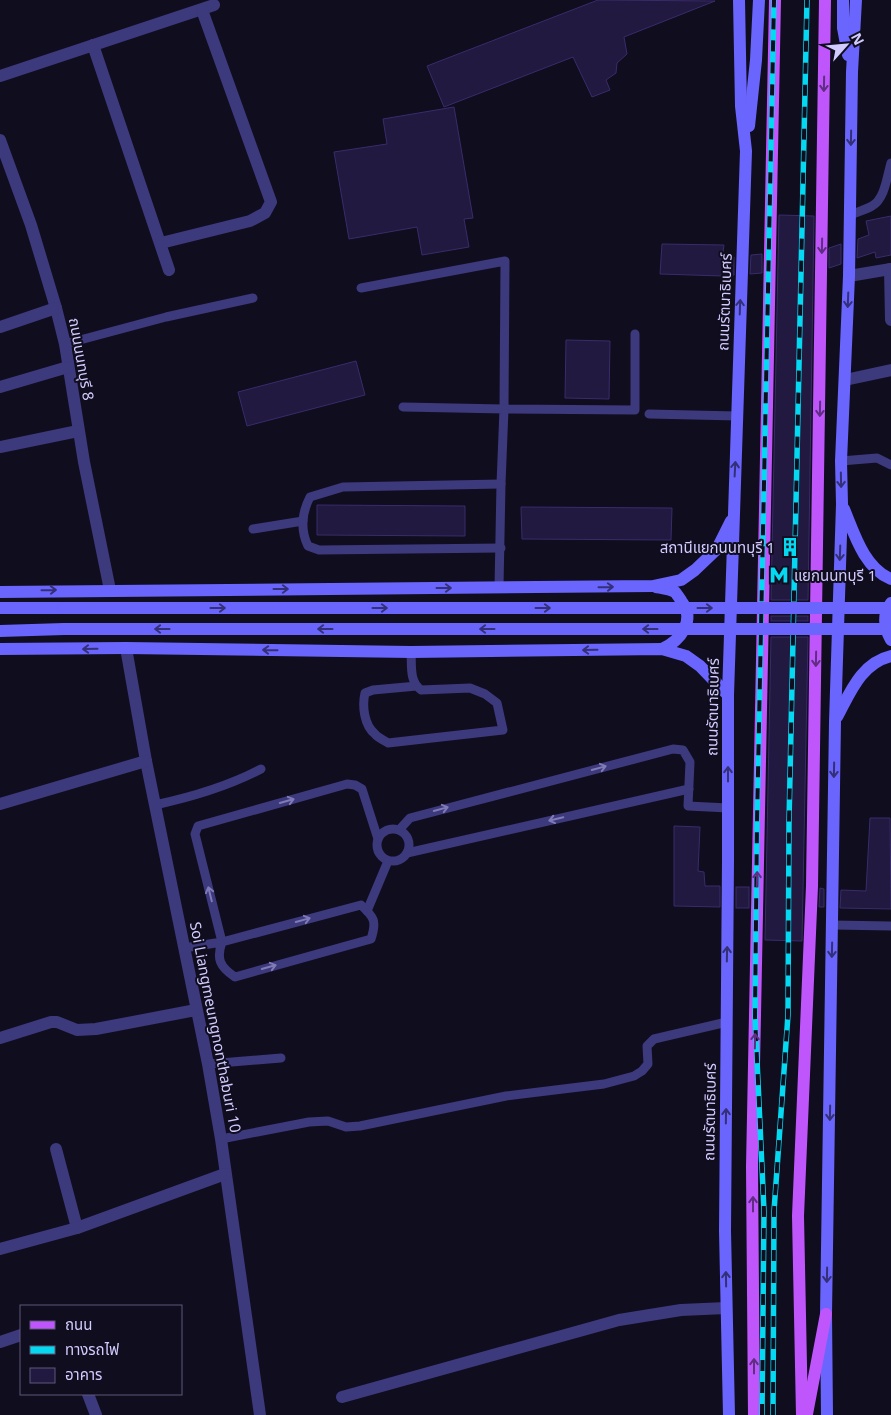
<svg xmlns="http://www.w3.org/2000/svg" width="891" height="1415" font-family="'Noto Sans','Noto Sans Thai',sans-serif">
	<rect width="100%" height="100%" fill="#100d1f"/>
	<!-- building -->
	<g fill="#211940" stroke="#392c6b">
		<polygon points="598,0 715,1 624,37 627,54 617,63 616,73 606,80 610,90 592,97 573,57 444,107 427,66"/>
		<polygon points="454,107 473,218 464,219 469,247 422,255 417,227 349,239 334,152 387,144 383,119"/>
		<polygon points="779,215 814,216 808,600 771,600"/>
		<polygon points="891,216 891,255 876,258 875,252 857,258 858,239 869,235 866,221"/>
		<polygon points="662,244 724,245 722,259 734,257 734,275 723,276 660,274"/>
		<polygon points="841,244 841,264 829,268 829,248"/>
		<polygon points="762,254 762,273 750,274 751,255"/>
		<polygon points="566,340 610,341 609,399 565,398"/>
		<polygon points="356,361 365,395 247,426 238,392"/>
		<polygon points="317,505 465,506 465,536 317,535"/>
		<polygon points="521,507 672,508 671,540 522,539"/>
		<rect x="771" y="616" width="37" height="5"/>
		<polygon points="771,637 808,637 802,941 765,940"/>
		<polygon points="870,818 890,818 891,909 840,908 841,890 866,891"/>
		<polygon points="674,826 700,827 698,871 704,872 705,886 720,886 720,907 674,906"/>
		<rect x="736" y="887" width="13" height="21"/>
		<polygon points="820,888 824,889 824,907 819,907"/>
	</g>
	<g fill="none" stroke-linecap="round" stroke-linejoin="round">
		<!-- service -->
		<g stroke="#3c397d" stroke-width="9">
			<path d="M850 215C857 212 865 210 872 206 885 199 887 176 891 163"/>
			<polyline points="361,288 505,261 504,409 635,410 635,334"/>
			<polyline points="65,344 166,317 253,298"/>
			<polyline points="403,407 504,409 501,484 499,588"/>
			<polyline points="649,414 737,416"/>
			<polyline points="841,461 877,458 891,465"/>
			<polyline points="253,529 303,521"/>
			<path d="M501 548 319 550 308 546C300 530 302 512 310 497L343 487 501 484"/>
			<path d="M411 652C412 666 409 681 421 690L470 688 485 694 497 703 503 730 388 743C384 740 378 738 375 734 364 725 362 706 365 693L373 690 417 686"/>
			<path d="M155 805C192 797 227 787 261 769"/>
			<circle cx="393" cy="845" r="16"/>
			<polyline points="399,830 410,818 673,749 683,750 690,762 688,806 728,808"/>
			<polyline points="407,853 689,789"/>
			<polyline points="367,911 388,861"/>
			<polyline points="833,925 891,926"/>
			<path d="M184 948 222 942 361 905C374 917 377 921 371 939L235 977C220 967 216 959 222 942L195 834 198 826 347 784 355 785 362 789 378 839"/>
			<polyline points="208,1064 281,1058"/>
			<polyline points="221,1139 309,1122 328,1121 346,1127 360,1126 506,1096 604,1084 634,1076 642,1071 648,1064 647,1046 654,1039 727,1022"/>
		</g>
		<!-- minor -->
		<g stroke="#3c397d" stroke-width="12">
			<polyline points="93,45 169,270"/>
			<polyline points="0,76 214,5"/>
			<polyline points="0,140 31,225 56,308 65,344 84,462 110,590"/>
			<polyline points="161,243 250,221 265,213 271,202 202,10"/>
			<polyline points="890,269 891,320"/>
			<polyline points="849,276 891,269"/>
			<polyline points="0,327 56,308"/>
			<polyline points="845,380 891,370"/>
			<polyline points="0,387 68,367"/>
			<polyline points="0,447 78,431"/>
			<polyline points="126,648 146,761 208,1064 221,1139 260,1415"/>
			<polyline points="0,804 146,761"/>
			<polyline points="0,1038 51,1022 57,1022 77,1030 96,1029 196,1010"/>
			<polyline points="56,1149 77,1228"/>
			<polyline points="0,1249 77,1228 225,1174"/>
			<polyline points="0,1342 21,1335"/>
			<polyline points="88,1394 96,1415"/>
			<polyline points="342,1397 619,1320 681,1310 726,1308"/>
		</g>
		<!-- secondary -->
		<g stroke="#6a65fc" stroke-width="12">
			<polyline points="843,0 843,28 848,55"/>
			<polyline points="749,126 756,60 759,0"/>
			<path d="M844 509C854 533 864 568 891 579"/>
			<path d="M656 587C661 588 670 589 675 592 677 594 680 599 682 602 696 621 680 641 662 649"/>
			<polyline points="0,592 653,586 681,580 695,570 717,549 731,521"/>
			<path d="M891 603C882 615 884 627 891 640"/>
			<polyline points="0,608 64,608"/>
			<polyline points="0,631 64,629"/>
			<polyline points="0,649 126,648 411,652 662,649 686,656 700,666 728,695"/>
			<path d="M837 717C850 693 861 663 891 656"/>
			<polyline points="729,1415 725,1231 728,861 728,695 746,151 741,106 739,0"/>
			<polyline points="827,1415 826,1314 835,722 842,504 841,461 849,276 852,72 856,0"/>
		</g>
		<!-- primary -->
		<g stroke="#bf56fb" stroke-width="12">
			<polyline points="807,1414 826,1314"/>
			<polyline points="754,1415 752,1167 775,0"/>
			<polyline points="802,1415 798,1216 812,886 825,0"/>
		</g>
		<!-- rail casing -->
		<g stroke="#05d8f1" stroke-width="5.5">
			<g id="rail">
				<polyline points="762,1415 764,1211 755,1017 757,821 774,0"/>
				<polyline points="773,1415 774,1211 788,1015 789,822 807,0"/>
			</g>
		</g>
		<!-- rail -->
		<use href="#rail" stroke="#100d1f" stroke-width="4" stroke-dasharray="11" stroke-linecap="butt"/>
		<!-- secondary-bridge -->
		<g stroke="#6a65fc" stroke-width="12">
			<polyline points="64,608 891,608"/>
			<polyline points="64,629 891,629"/>
		</g>
	</g>
	<!-- one-way arrows -->
	<defs><path id="oneway-shaft" d="M-6 0H5M1.5-3L5.5 0L1.5 3" fill="none" stroke-width="1.6" stroke-linecap="round" stroke-linejoin="round" transform="scale(1.25)"/></defs>
	<g stroke="#5f2e82">
		<use href="#oneway-shaft" transform="translate(824 84) rotate(91)"/>
		<use href="#oneway-shaft" transform="translate(822 246) rotate(91)"/>
		<use href="#oneway-shaft" transform="translate(820 409) rotate(91)"/>
		<use href="#oneway-shaft" transform="translate(816 659) rotate(91)"/>
		<use href="#oneway-shaft" transform="translate(757 879) rotate(-89)"/>
		<use href="#oneway-shaft" transform="translate(755 1041) rotate(-89)"/>
		<use href="#oneway-shaft" transform="translate(753 1204) rotate(-90)"/>
		<use href="#oneway-shaft" transform="translate(754 1366) rotate(-90)"/>
	</g>
	<g stroke="#343077">
		<use href="#oneway-shaft" transform="translate(851 138) rotate(91)"/>
		<use href="#oneway-shaft" transform="translate(848 300) rotate(92)"/>
		<use href="#oneway-shaft" transform="translate(740 307) rotate(-88)"/>
		<use href="#oneway-shaft" transform="translate(735 469) rotate(-87)"/>
		<use href="#oneway-shaft" transform="translate(841 480) rotate(89)"/>
		<use href="#oneway-shaft" transform="translate(840 553) rotate(92)"/>
		<use href="#oneway-shaft" transform="translate(606 587) rotate(-1)"/>
		<use href="#oneway-shaft" transform="translate(444 588)"/>
		<use href="#oneway-shaft" transform="translate(281 589)"/>
		<use href="#oneway-shaft" transform="translate(49 590) rotate(-1)"/>
		<use href="#oneway-shaft" transform="translate(218 608)"/>
		<use href="#oneway-shaft" transform="translate(380 608)"/>
		<use href="#oneway-shaft" transform="translate(543 608)"/>
		<use href="#oneway-shaft" transform="translate(705 608)"/>
		<use href="#oneway-shaft" transform="translate(162 629) rotate(180)"/>
		<use href="#oneway-shaft" transform="translate(325 629) rotate(180)"/>
		<use href="#oneway-shaft" transform="translate(487 629) rotate(180)"/>
		<use href="#oneway-shaft" transform="translate(650 629) rotate(180)"/>
		<use href="#oneway-shaft" transform="translate(90 649) rotate(179)"/>
		<use href="#oneway-shaft" transform="translate(270 650) rotate(-179)"/>
		<use href="#oneway-shaft" transform="translate(590 650) rotate(179)"/>
		<use href="#oneway-shaft" transform="translate(834 770) rotate(91)"/>
		<use href="#oneway-shaft" transform="translate(728 774) rotate(-90)"/>
		<use href="#oneway-shaft" transform="translate(832 950) rotate(91)"/>
		<use href="#oneway-shaft" transform="translate(727 954) rotate(-89)"/>
		<use href="#oneway-shaft" transform="translate(830 1113) rotate(91)"/>
		<use href="#oneway-shaft" transform="translate(726 1116) rotate(-89)"/>
		<use href="#oneway-shaft" transform="translate(827 1275) rotate(91)"/>
		<use href="#oneway-shaft" transform="translate(726 1279) rotate(-91)"/>
	</g>
	<g stroke="#807bb7">
		<use href="#oneway-shaft" transform="translate(599 768) rotate(-15)"/>
		<use href="#oneway-shaft" transform="translate(287 801) rotate(-16)"/>
		<use href="#oneway-shaft" transform="translate(441 809) rotate(-15)"/>
		<use href="#oneway-shaft" transform="translate(556 819) rotate(167)"/>
		<use href="#oneway-shaft" transform="translate(210 894) rotate(-104)"/>
		<use href="#oneway-shaft" transform="translate(303 920) rotate(-15)"/>
		<use href="#oneway-shaft" transform="translate(269 967) rotate(-16)"/>
	</g>
	<!-- icons -->
	<defs>
		<g id="building-bare" transform="scale(1.5)"><path d="M-4-6H4V6H1V3H-1V6H-4ZM-2.5-4.3h1.7v1.8h-1.7ZM.8-4.3h1.7v1.8H.8ZM-2.5-1h1.7V.8h-1.7ZM.8-1h1.7V.8H.8Z" fill="#05d8f1" stroke="#100d1f" stroke-width="2.5" paint-order="stroke"/></g>
		<g id="metro-bare" transform="scale(1.5)"><path d="M-5.5 5V-5H-3L0 0L3-5H5.5V5H3V-.5L0 4L-3-.5V5Z" fill="#05d8f1" stroke="#100d1f" stroke-width="2.5" paint-order="stroke"/></g>
	</defs>
	<g fill-rule="evenodd">
		<use href="#building-bare" x="790" y="547"/>
		<use href="#metro-bare" x="779" y="575"/>
	</g>
	<g text-anchor="middle" dominant-baseline="central" stroke-width="4" stroke-linejoin="round" paint-order="stroke">
		<!-- street labels -->
		<g font-size="15" fill="#d2ccfe" stroke="#100d1f">
			<text transform="translate(724 302) rotate(-88)">ถนนรัตนาธิเบศร์</text>
			<text transform="translate(82 359) rotate(80)">ถนนนนทบุรี 8</text>
			<text transform="translate(712 707) rotate(-89)">ถนนรัตนาธิเบศร์</text>
			<text transform="translate(216 1027) rotate(79)">Soi Liangmeungnonthaburi 10</text>
			<text transform="translate(709 1112) rotate(-89)">ถนนรัตนาธิเบศร์</text>
		</g>
		<!-- poi labels -->
		<g font-size="15" fill="#d2ccfe" stroke="#100d1f" text-anchor="end">
			<text x="775" y="547">สถานีแยกนนทบุรี 1</text>
			<text x="794" y="575" text-anchor="start">แยกนนทบุรี 1</text>
		</g>
	</g>
	<!-- legend -->
	<rect x="20" y="1305" width="162" height="90" fill="#100d1f" stroke="#5e5978"/>
	<rect x="30" y="1321" width="25" height="8" fill="#bf56fb" stroke="#5e5978"/>
	<text x="65" y="1330" font-size="15" fill="#d2ccfe">ถนน</text>
	<rect x="30" y="1346" width="25" height="8" fill="#05d8f1" stroke="#5e5978"/>
	<text x="65" y="1355" font-size="15" fill="#d2ccfe">ทางรถไฟ</text>
	<rect x="30" y="1368" width="25" height="15" fill="#211940" stroke="#5e5978"/>
	<text x="65" y="1380" font-size="15" fill="#d2ccfe">อาคาร</text>
	<!-- north arrow -->
	<g transform="translate(846 45) rotate(63)" stroke="#100d1f" stroke-width="4" paint-order="stroke">
	<path d="M0-4L9 19L0 12L-9 19Z" fill="#d2ccfe"/>
	<text y="-8" font-size="14" font-weight="bold" text-anchor="middle" fill="#d2ccfe">N</text>
	</g>
</svg>
